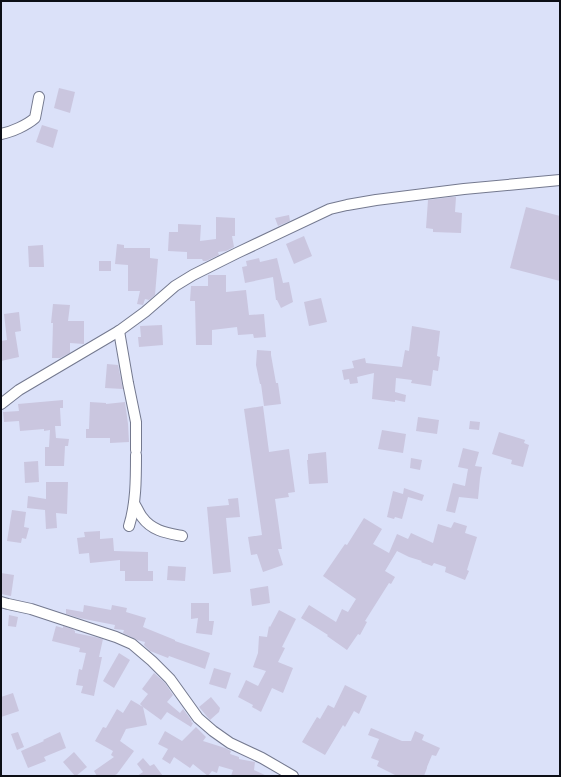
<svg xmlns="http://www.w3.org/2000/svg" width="561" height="777" font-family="'Noto Serif',serif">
	<rect width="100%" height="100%" fill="#dbe1f9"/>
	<!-- building -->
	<g fill="#cac6df">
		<polygon points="59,88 75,92 70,113 54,108"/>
		<polygon points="42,125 58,130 53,148 36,142"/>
		<polygon points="451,197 456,197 455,212 462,213 461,233 433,232 433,229 426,228 428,200"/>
		<polygon points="526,207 560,216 560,281 510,268"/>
		<polygon points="289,215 290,221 278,226 275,218"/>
		<polygon points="216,217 235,218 235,236 232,236 234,247 226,251 218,252 219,255 206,261 203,261 202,259 187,259 187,252 168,251 169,232 178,232 178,224 201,225 200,241 216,239"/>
		<polygon points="304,236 312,256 294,264 286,244"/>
		<polygon points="117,244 124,245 124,248 150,248 150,258 158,259 155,295 149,300 145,299 143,305 137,304 140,291 128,291 128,265 115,264"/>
		<polygon points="43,245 44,267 29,267 28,246"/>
		<polygon points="259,258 260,262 277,258 283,283 289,282 293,302 281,308 277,300 276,300 273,277 245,283 242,267 247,266 246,261"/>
		<rect x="99" y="261" width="12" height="10"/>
		<polygon points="208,275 226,275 226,292 246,290 249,315 264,314 266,337 254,338 253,334 238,335 237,327 212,330 212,345 196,345 195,301 190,301 191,286 208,286"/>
		<polygon points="321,298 327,322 309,326 304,302"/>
		<polygon points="53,304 70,305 68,321 84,321 84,344 70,343 70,353 60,358 52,358 53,323 51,323"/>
		<polygon points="19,312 21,331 15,332 19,357 1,361 1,341 7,340 4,314"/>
		<polygon points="162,325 163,345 139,347 138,337 141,337 140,326"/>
		<polygon points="412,326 440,331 437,356 440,357 438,371 433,370 431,386 411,383 412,380 396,378 395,392 406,395 405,402 395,400 395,402 372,399 374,373 357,377 358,383 350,384 349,379 344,380 342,370 354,368 352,361 365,358 366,363 402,367 405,350 409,351"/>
		<polygon points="257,350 271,351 271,355 276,383 278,383 281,404 264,406 261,384 260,384 256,365"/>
		<polygon points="107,364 118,365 123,389 105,388"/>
		<polygon points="63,400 63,408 60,408 61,426 55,426 56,438 69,439 68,446 65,446 64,466 45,466 45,447 49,447 50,430 44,431 44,429 20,431 19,421 4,422 3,412 19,411 18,404"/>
		<polygon points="90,402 106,403 106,404 125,402 128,424 129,442 110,443 110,438 86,438 86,429 89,429"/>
		<polygon points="263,406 269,452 289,449 295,492 288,493 289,497 275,499 282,549 278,549 283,565 263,572 257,554 251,555 248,537 262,535 244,409"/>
		<polygon points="418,417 439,420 437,434 416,431"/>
		<polygon points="470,421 480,422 479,430 469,429"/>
		<polygon points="382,430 406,434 403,453 378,449"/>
		<polygon points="499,432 525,440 524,443 529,445 523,467 511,464 512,460 492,454"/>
		<polygon points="463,448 479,452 475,466 482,467 480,478 478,499 459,497 455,513 446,511 453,483 465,486 468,469 458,467"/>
		<polygon points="326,452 328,483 309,484 307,460 308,460 308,454"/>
		<polygon points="411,458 422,460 420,470 410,468"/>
		<polygon points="38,461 39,482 25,483 24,462"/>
		<polygon points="46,482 68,482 67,514 56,513 57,528 46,529 45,510 27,508 28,496 46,499"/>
		<polygon points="404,488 424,495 422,501 408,497 402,519 395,517 394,519 387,517 393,491 403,494"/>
		<polygon points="238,498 240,517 226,518 231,572 213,574 207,507 229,505 228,499"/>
		<polygon points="12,510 26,512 24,527 29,528 26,539 22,538 21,543 7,541"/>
		<polygon points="364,518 382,529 373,544 389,553 397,534 408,539 411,533 433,543 438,524 451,528 454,522 467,526 465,533 477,537 467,570 469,571 465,580 445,572 446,567 434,563 432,566 421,562 422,561 409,557 397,551 385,571 395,577 391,584 389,583 365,621 367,622 360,635 358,634 347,650 327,636 328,635 301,618 309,605 336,622 342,609 348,612 356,599 323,576 345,544 347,545"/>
		<polygon points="100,531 100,539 113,538 114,551 148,552 148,571 153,571 153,581 125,581 125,571 120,571 120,560 90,563 89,553 79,554 77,538 85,537 84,532"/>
		<polygon points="168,566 186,567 185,581 167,580"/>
		<polygon points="1,573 14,575 11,596 1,594"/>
		<polygon points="268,586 270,603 252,606 250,589"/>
		<polygon points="191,603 209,603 209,621 214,621 212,635 196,633 198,618 191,619"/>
		<polygon points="84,605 111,610 112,605 127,608 126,612 146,618 143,627 175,640 175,641 210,653 205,669 169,656 168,658 150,651 144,645 145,642 137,640 123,633 124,630 114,629 115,625 79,618 66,614 66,609 83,612"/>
		<polygon points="279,610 296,619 282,647 285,648 278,662 293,668 283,693 272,688 261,712 252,707 253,705 238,697 246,680 258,686 266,671 253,667 258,653 259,636 267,637 269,626 270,627"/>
		<polygon points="9,615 18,617 16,627 8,626"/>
		<polygon points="56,626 63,628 63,626 72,629 75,631 75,633 95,637 103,639 99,657 102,657 94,696 81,693 83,686 76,685 79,669 82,670 86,653 79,652 80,648 52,641"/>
		<polygon points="119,653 130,660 114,688 103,681"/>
		<polygon points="214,668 231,673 226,689 209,684"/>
		<polygon points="154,673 165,683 173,695 167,702 180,713 183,709 192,721 191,722 193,723 191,727 167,712 161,720 143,707 147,725 126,729 120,741 134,751 117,774 113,776 97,776 94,771 114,757 111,755 113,751 95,741 103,727 106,728 117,709 123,713 131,700 143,707 140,704 148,694 142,689"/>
		<polygon points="345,685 367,696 359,714 354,711 345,727 343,725 325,755 302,742 317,717 320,719 328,705 334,708"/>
		<polygon points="13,693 19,711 1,717 1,697"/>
		<polygon points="211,697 220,708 219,712 210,720 199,707"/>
		<polygon points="196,727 206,737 203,741 225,748 231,751 230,754 239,757 239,759 255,762 254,770 267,776 231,776 233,770 219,766 217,773 212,771 208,776 193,764 190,768 174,757 170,764 162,759 168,749 158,744 165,731 182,741"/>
		<polygon points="371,728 402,741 411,741 415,731 424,735 422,740 440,748 436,756 432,755 427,767 427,768 424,776 397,776 377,766 379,761 371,758 379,739 368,735"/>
		<polygon points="18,732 24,747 17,750 11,734"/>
		<polygon points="60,732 66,748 44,757 46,761 28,768 21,751 44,741 43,740"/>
		<polygon points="74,752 87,767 76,776 75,776 63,762"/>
		<polygon points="143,758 150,766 154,764 163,776 137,776 143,772 137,764"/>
	</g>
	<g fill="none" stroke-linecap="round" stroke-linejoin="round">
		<!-- minor casing -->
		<g stroke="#74798f" stroke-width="12">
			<g id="minor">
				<path d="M1 134C12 132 27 125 35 118L39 97"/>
				<polyline points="119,331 128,383 136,422 136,450"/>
				<polyline points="1,404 19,390 119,331 145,312 175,286 193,275 237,253 330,209 347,205 376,200 464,189 560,180"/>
				<path d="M134 503C137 508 139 513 142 517 152 531 167 533 182 536"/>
				<path d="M129 526C136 504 136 479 136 455"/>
				<polyline points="1,602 8,604 31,609 116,637 132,644 152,661 170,679 198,718 213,731 230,743 262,758 293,776"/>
			</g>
		</g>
		<!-- minor -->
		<use href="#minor" stroke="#fff" stroke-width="10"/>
	</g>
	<!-- border -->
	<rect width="561" height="777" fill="none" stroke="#0c0e16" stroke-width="4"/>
</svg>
